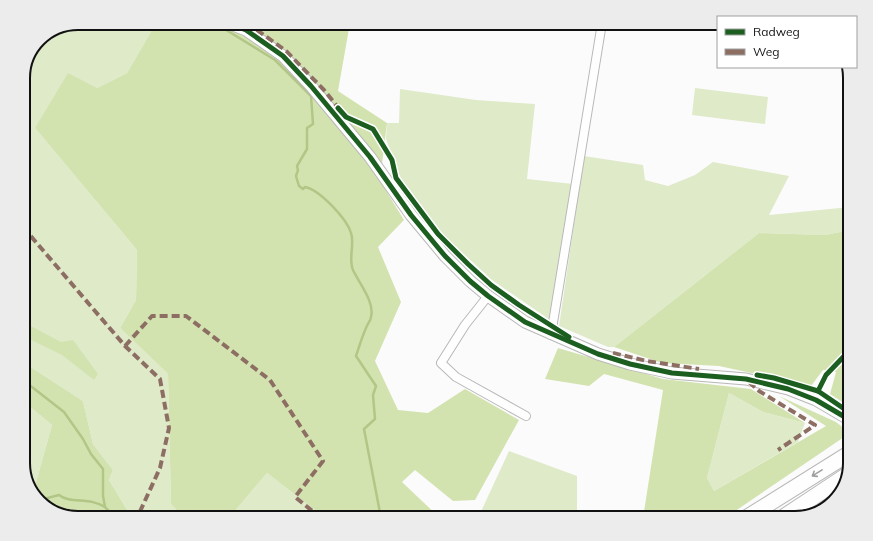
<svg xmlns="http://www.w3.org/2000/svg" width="873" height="541" font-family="Mulish,sans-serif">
	<rect width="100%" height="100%" fill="#fcfbfc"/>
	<!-- green -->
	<g fill="#dfeac9">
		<polygon points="78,23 156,23 127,73 97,88 35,128 137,250 136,300 120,328 168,374 171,504 184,518 132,518 109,480 113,470 93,444 83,401 23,362 23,75 39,39"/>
		<polygon points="695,88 768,97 765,124 692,115"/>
		<polygon points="400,89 476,100 535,104 527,179 573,184 550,320 492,280 441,233 401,179 386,139 387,123 399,123"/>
		<polygon points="584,156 643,165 645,180 668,186 695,175 713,162 789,176 769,215 850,207 850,230 825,235 759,233 614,347 608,347 559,326"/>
		<polygon points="729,393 763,412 805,423 798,442 714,491 707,478"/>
		<polygon points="23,401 52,425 33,493 31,491 23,466"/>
		<polygon points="509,451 577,476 577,510 572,518 478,518"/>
		<polygon points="267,473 325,518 229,518"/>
	</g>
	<!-- forest -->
	<g fill="#d3e3b0">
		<polygon points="156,23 204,23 221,26 223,23 350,23 338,91 387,123 380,181 404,220 378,247 401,302 375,361 398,410 428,413 465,389 519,420 475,500 453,501 415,470 402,482 440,518 325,518 267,473 229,518 184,518 171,504 168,374 120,328 136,300 137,250 35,128 68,73 97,88 127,73"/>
		<polygon points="850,230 850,407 830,394 836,372 823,370 811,386 719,366 662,363 614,347 759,233 825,235"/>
		<polygon points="23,322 61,342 73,340 98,374 94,380 62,355 23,336"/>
		<polygon points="558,348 663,379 751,389 805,423 763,412 729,393 707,478 714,491 826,426 779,396 836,422 850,433 725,518 643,518 663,390 604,374 589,386 545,379"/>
		<polygon points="23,362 83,401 93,444 113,470 109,480 132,518 78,518 50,510 33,493 52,425 23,401"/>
	</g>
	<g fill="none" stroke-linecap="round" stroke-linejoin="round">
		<!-- stream -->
		<g stroke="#b2c686" stroke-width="2.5">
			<path d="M223 28 275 60 311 96 313 124 307 128V149L297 166 298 170 296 176 299 186 303 189 305 187C320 190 347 219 351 233 355 244 348 259 353 270 359 283 375 302 371 317 371 321 367 324 366 328 362 337 359 347 356 356L376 386 373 395 375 419 364 429 381 518"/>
			<polyline points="23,380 64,412 83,439 91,454 103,469 103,496 105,507 115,518"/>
			<path d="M40 500 59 495C70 504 90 497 105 507"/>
		</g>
		<!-- street casing -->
		<g stroke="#b9b8b9" stroke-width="10">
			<g id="street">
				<polyline points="488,296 465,325 441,363 456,377 526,416"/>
				<polyline points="551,335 602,23"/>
			</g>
		</g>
		<!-- secondary casing -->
		<g stroke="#b9b8b9" stroke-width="13">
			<polyline id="secondary" points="228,23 246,30 283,56 311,86 370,157 411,215 445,256 470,281 488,296 525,322 598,354 630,364 672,373 746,379 788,389 816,400 850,420"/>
		</g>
		<!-- highway casing -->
		<g stroke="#b9b8b9" stroke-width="17">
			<g id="highway">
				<polyline points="746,518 850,453"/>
				<polyline points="782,518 847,475"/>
			</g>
		</g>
		<!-- street -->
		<use href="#street" stroke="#fffeff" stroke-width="8"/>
		<!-- secondary -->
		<use href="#secondary" stroke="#fffeff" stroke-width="11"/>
		<!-- highway -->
		<use href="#highway" stroke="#fffeff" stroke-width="15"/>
		<!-- quiet -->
		<g stroke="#8d6e63" stroke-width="4" stroke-dasharray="8 4" stroke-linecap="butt">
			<polyline points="247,23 286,51 324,90 340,110"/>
			<polyline points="23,227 125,346 160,379 169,428 160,468 137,518"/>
			<polyline points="125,346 152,316 186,316 270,380 323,461 295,497 321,518"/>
			<polyline points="613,353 647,361 699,369"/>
			<polyline points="749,382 759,391 815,425 778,450"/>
		</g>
		<!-- cycleway casing -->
		<g stroke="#fff" stroke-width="8">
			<g id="cycleway">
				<polyline points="228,23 246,30 283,56 311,86 370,157 411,215 445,256 470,281 488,296 525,322 598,354 630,364 672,373 746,379 788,389 816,400 850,420"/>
				<polyline points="338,108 346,117 373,129 392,160 396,178 438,234 468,264 491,285 519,305 569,337"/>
				<polyline points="757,375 774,378 818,391 843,408"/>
				<polyline points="818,391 826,375 850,350"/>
			</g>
		</g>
		<!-- cycleway -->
		<use href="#cycleway" stroke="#1b5e20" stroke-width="5"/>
	</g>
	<!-- one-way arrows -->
	<defs><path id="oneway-shaft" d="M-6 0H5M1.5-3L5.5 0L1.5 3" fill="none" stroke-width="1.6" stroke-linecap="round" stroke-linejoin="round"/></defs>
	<use stroke="#a09fa0" href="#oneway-shaft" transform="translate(817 473) rotate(148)"/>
	<!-- crop -->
	<path d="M0 0H873V541H0ZM78 30H795A48 48 0 0 1 843 78V463A48 48 0 0 1 795 511H78A48 48 0 0 1 30 463V78A48 48 0 0 1 78 30Z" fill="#ececec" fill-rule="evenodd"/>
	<path fill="none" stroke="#121112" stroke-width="2" d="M78 30H795A48 48 0 0 1 843 78V463A48 48 0 0 1 795 511H78A48 48 0 0 1 30 463V78A48 48 0 0 1 78 30Z"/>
	<!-- legend -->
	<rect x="717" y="16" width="140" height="52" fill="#ffffff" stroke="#a0a0a0"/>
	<rect x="725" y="29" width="20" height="6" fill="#1b5e20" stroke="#a0a0a0"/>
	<text x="753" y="36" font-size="12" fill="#121112">Radweg</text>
	<rect x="725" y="49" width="20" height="6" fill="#8d6e63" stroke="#a0a0a0"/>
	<text x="753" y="56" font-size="12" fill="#121112">Weg</text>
</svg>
